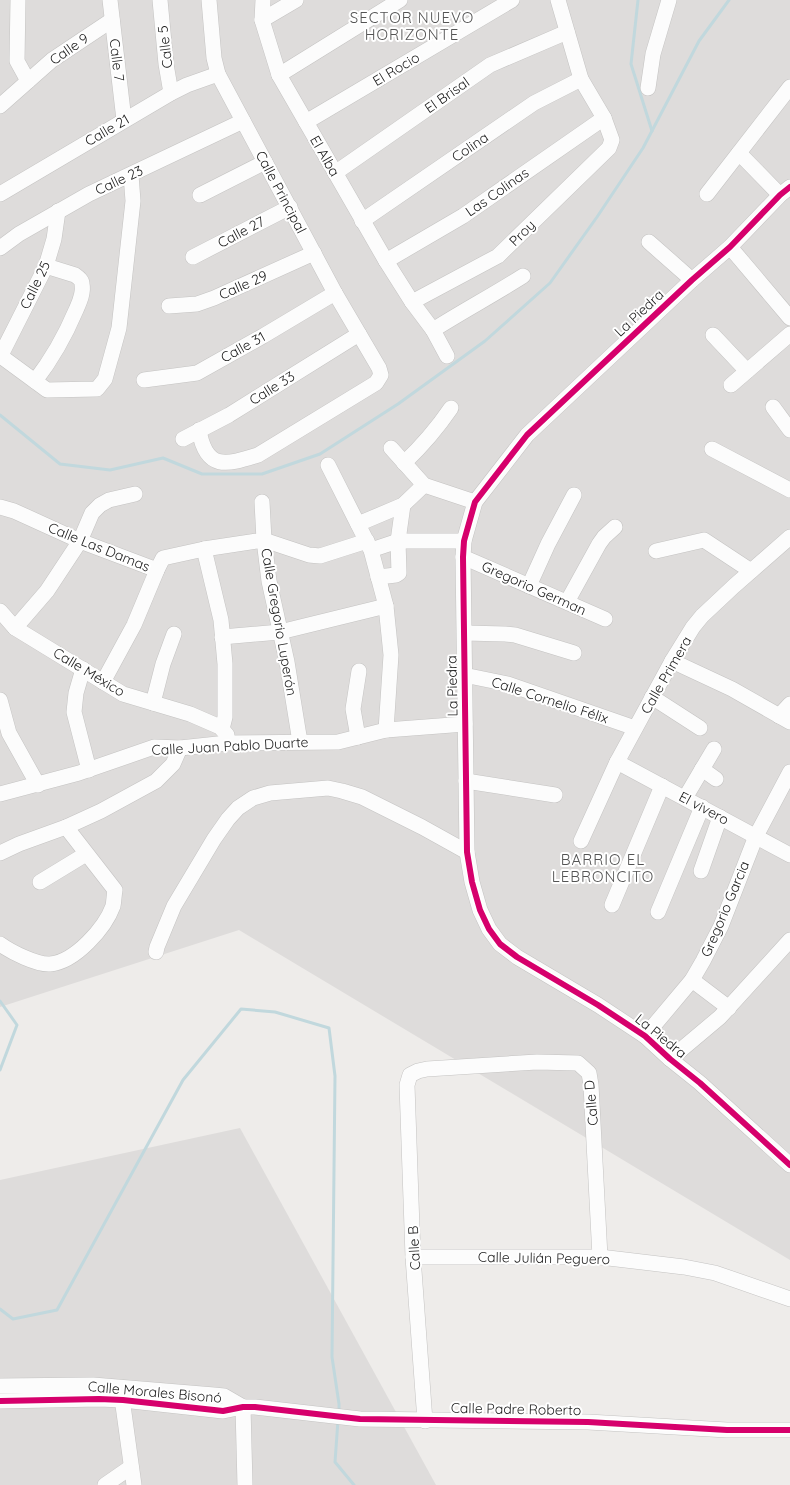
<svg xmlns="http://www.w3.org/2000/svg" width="790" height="1485" font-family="Quicksand,sans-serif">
	<rect width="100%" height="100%" fill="#eeecea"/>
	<!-- residential -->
	<g fill="#dedcdb">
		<polygon points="0,0 790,0 790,1260 239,930 0,1007"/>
		<polygon points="240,1128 436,1485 0,1485 0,1180"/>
	</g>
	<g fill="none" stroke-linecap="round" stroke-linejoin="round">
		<!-- stream -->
		<g stroke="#c1d8dd" stroke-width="3">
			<polyline points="638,0 631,64 652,131"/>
			<polyline points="0,415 60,464 110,470 163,458 202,474 262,474 320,454 398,404 485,341 550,283 597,217 643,148 699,41 729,0"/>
			<polyline points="0,1001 17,1025 0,1070"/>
			<polyline points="0,1309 13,1319 57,1310 183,1080 241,1009 275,1012 329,1028 335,1076 332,1357 339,1404 339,1411"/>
			<polyline points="338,1420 335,1462 354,1485"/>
		</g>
		<!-- minor casing -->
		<g stroke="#c4c3c2" stroke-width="16">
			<g id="minor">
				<polyline points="18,0 17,61 28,81"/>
				<polyline points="110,0 124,120"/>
				<polyline points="160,0 166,64 171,93"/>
				<polyline points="263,0 262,20 279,75 386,261 412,302 433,330 447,356"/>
				<polyline points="262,20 296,0"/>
				<polyline points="279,75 400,0"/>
				<polyline points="648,88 653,54 669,0"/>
				<polyline points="0,106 52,60 112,20"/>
				<polyline points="306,122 512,0"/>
				<polyline points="739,153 780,195"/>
				<polyline points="335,173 490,65 567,32"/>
				<polyline points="790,187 780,195 730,247 692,280 527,435 475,502 464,541 463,557 467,852 472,882 480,910 489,929 500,944 517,957 598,1005 645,1036 670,1059 700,1083 790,1165"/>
				<polyline points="0,194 171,93 187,85 218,74"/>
				<polyline points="707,194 790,87"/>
				<polyline points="200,195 265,162"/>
				<polyline points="58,211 54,239 46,266 1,355 2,357 47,390 97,389 105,379 119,328 133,201 131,175"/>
				<polyline points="362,221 534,103 581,79"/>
				<polyline points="649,242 692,280"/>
				<polyline points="730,247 790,318"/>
				<polyline points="0,248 19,234 89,194 243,121"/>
				<polyline points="193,257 290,207"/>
				<polyline points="386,261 463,216 604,118"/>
				<polyline points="412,302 498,256 609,148 612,140 604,118 581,79 558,0"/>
				<polyline points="169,306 197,304 214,298 314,253"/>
				<path d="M433 330C463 311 493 295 523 276"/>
				<polyline points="713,335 747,371"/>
				<polyline points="144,380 197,373 263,336 335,293"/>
				<path d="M35 381C52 359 65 336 76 310 79 303 84 293 82 284 82 280 79 278 75 275L46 266"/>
				<polyline points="731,385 790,334"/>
				<polyline points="773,407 790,430"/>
				<path d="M199 430C206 471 226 465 258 455L376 383 381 375 379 368 335 293 218 74 214 58 209 0"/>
				<polyline points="183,439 229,415 359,334"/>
				<polyline points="391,448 424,485 475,502"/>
				<polyline points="712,449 790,490"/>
				<path d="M404 463C423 445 436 430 451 408"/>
				<polyline points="328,465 371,550 386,606 391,655 386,730"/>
				<polyline points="262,502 264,540 269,581 287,662 300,742"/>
				<polyline points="0,507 14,511 80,541 157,570 163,558 204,549 264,540 309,555 320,556 367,541"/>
				<polyline points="358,524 403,505 424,485"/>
				<polyline points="204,549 221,620 225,664 225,717 222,729"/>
				<polyline points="371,550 398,541 464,541"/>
				<polyline points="656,551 704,540 751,571"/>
				<polyline points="463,557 605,619"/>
				<polyline points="378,577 396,575 399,573 398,541 403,505"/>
				<polyline points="529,586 548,544 574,495"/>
				<polyline points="567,602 599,544 604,537 615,527"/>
				<polyline points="0,611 15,628 123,694 190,714 220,727 227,735 227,743"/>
				<polyline points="15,628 47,591 80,541 92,513 100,505 109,500 135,494"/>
				<polyline points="465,633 505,634 515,635 574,653"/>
				<polyline points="222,637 280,632 386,606"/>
				<polyline points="672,661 732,689 790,722"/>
				<polyline points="83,669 76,693 74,712 89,770"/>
				<polyline points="464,675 508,684 635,728"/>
				<polyline points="103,682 134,625 157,570"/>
				<polyline points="652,697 700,728"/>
				<polyline points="0,700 9,733 38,785"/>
				<polyline points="153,703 163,664 174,634"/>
				<polyline points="779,716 790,704"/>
				<polyline points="358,737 353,709 359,671"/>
				<polyline points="617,762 790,855"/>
				<polyline points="702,769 716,779"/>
				<polyline points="466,781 555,795"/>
				<polyline points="0,794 79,773 154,747 180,748 227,743 338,742 386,730 465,724"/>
				<polyline points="685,798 714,749"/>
				<polyline points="581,841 617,762 672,661 693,627 702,616 734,586 790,537"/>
				<polyline points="0,853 19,844 66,827 101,811 156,781 173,764 180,748"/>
				<polyline points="701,871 720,817"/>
				<polyline points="40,882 86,854"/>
				<polyline points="612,905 662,786"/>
				<polyline points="658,912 702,807"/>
				<path d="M0 944C11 952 37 965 50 964 75 962 105 928 113 906 114 901 114 895 115 890L66 827"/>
				<polyline points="156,952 157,947 174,906 214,839 228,819 238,808 253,798 270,793 328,788 342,791 362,797 422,827 467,852"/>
				<polyline points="692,980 729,1008"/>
				<polyline points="645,1036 692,980 703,961 721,926 756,836 790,772"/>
				<polyline points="670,1059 720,1017 790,940"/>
				<polyline points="413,1257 600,1257 684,1267 715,1273 790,1299"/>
				<polyline points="0,1386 93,1385 214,1395 224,1396 243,1407"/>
				<polyline points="121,1391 134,1485"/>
				<polyline points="0,1401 99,1399 123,1400 223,1411 243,1407 255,1407 360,1419 588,1422 727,1430 790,1430"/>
				<polyline points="243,1407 245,1485"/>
				<polyline points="425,1421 413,1257 407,1085 410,1075 418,1071 427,1069 537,1062 578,1063 589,1073 591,1085 600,1257"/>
				<polyline points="105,1485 131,1467"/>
			</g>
		</g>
		<!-- minor -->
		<use href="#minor" stroke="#fcfcfc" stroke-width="15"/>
		<!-- cycleway casing -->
		<g stroke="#fff" stroke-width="9">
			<g id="cycleway">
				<polyline points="790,187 780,195 730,247 692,280 527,435 475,502 464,541 463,557 467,852 472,882 480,910 489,929 500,944 517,957 598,1005 645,1036 670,1059 700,1083 790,1165"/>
				<polyline points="0,1401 99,1399 123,1400 223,1411 243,1407 255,1407 360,1419 588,1422 727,1430 790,1430"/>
			</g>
		</g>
		<!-- cycleway -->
		<use href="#cycleway" stroke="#d6006c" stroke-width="6"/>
	</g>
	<g text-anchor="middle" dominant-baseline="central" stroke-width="4" stroke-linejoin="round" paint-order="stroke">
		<!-- street labels -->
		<g font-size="14" fill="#212121" stroke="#fff">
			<text transform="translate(165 47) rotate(-97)">Calle 5</text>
			<text transform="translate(69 49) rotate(-35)">Calle 9</text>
			<text transform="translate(117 60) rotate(83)">Calle 7</text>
			<text transform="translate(396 69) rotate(-31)">El Rocio</text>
			<text transform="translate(447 95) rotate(-35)">El Brisal</text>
			<text transform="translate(107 130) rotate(-30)">Calle 21</text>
			<text transform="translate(470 147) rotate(-34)">Colina</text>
			<text transform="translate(325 156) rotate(60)">El Alba</text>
			<text transform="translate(119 180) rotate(-25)">Calle 23</text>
			<text transform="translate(281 192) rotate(62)">Calle Principal</text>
			<text transform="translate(497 192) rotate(-35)">Las Colinas</text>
			<text transform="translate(241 232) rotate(-28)">Calle 27</text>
			<text transform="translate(522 233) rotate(-45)">Proy</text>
			<text transform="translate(35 285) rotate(-64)">Calle 25</text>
			<text transform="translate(243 285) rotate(-24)">Calle 29</text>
			<text transform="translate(639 313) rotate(-43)">La Piedra</text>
			<text transform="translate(243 347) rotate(-29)">Calle 31</text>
			<text transform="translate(272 388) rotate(-32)">Calle 33</text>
			<text transform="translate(99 547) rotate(22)">Calle Las Damas</text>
			<text transform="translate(534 588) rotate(24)">Gregorio German</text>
			<text transform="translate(279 622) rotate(80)">Calle Gregorio Luperón</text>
			<text transform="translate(89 672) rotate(31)">Calle México</text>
			<text transform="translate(666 675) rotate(-60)">Calle Primera</text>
			<text transform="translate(452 686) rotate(-91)">La Piedra</text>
			<text transform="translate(550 700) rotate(18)">Calle Cornelio Félix</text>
			<text transform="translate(230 746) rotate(-3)">Calle Juan Pablo Duarte</text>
			<text transform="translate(704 808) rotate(28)">El vivero</text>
			<text transform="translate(725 909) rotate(-67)">Gregorio Garcia</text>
			<text transform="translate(661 1036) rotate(39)">La Piedra</text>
			<text transform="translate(591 1103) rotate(-95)">Calle D</text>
			<text transform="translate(414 1248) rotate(-93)">Calle B</text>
			<text transform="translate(544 1258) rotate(1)">Calle Julián Peguero</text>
			<text transform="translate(155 1392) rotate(5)">Calle Morales Bisonó</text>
			<text transform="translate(516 1409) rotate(1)">Calle Padre Roberto</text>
		</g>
		<!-- neighbourhood labels -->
		<g font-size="15" letter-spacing="1" fill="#545454" stroke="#fff">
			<text x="412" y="17">SECTOR NUEVO<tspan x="412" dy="17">HORIZONTE</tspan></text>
			<text x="603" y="859">BARRIO EL<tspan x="603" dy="17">LEBRONCITO</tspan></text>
		</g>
	</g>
</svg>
